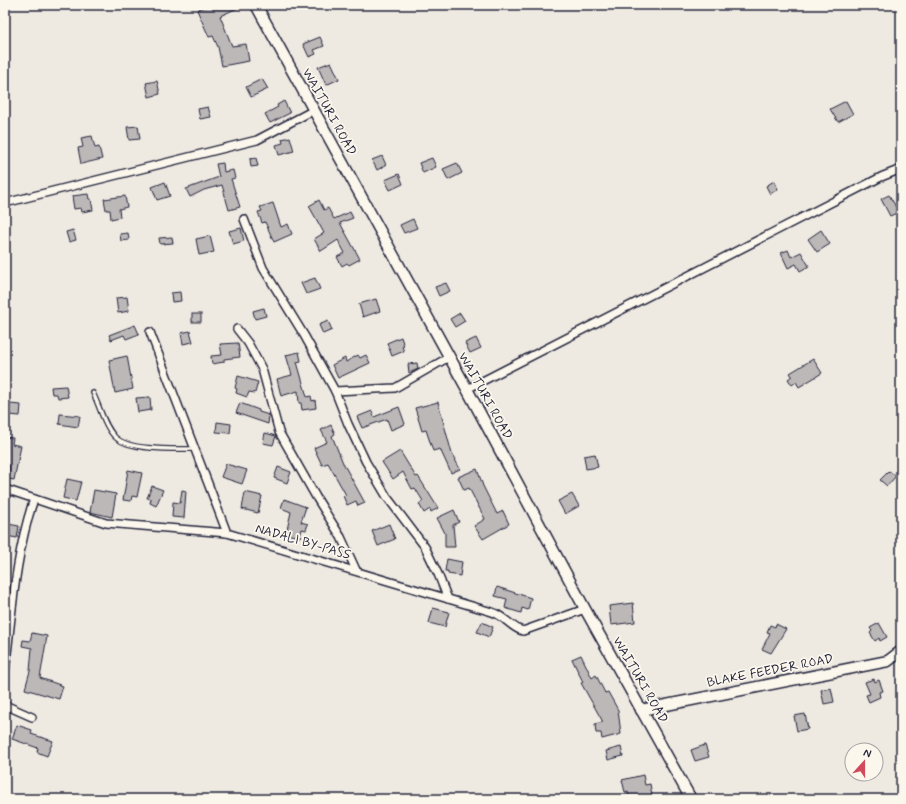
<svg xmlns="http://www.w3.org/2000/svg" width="906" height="804" font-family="Mynerve,sans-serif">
	<rect width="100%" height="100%" fill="#eeeae2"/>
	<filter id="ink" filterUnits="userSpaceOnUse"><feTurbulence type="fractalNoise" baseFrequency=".025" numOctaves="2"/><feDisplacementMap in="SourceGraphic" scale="8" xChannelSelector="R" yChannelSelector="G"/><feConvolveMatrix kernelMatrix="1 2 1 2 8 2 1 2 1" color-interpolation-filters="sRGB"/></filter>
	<g filter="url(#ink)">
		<!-- building -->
		<g fill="#bcb8b8" stroke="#22223b">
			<polygon points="208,5 244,5 220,16 232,46 246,44 249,61 222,66 218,47 213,36 209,37 197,10"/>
			<polygon points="320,37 324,46 314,50 316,54 309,57 303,44"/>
			<polygon points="331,62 339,79 326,85 318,67"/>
			<polygon points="262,79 268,89 251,97 246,87"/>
			<polygon points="157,81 160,94 149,97 146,83"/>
			<polygon points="284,101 290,113 270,123 265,114 278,107 277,105"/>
			<polygon points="846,101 853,114 838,122 830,109"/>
			<polygon points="208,107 211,117 200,119 198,109"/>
			<polygon points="138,126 140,139 129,140 127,127"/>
			<polygon points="92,136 95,148 99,147 102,159 81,164 78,148 83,147 81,138"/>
			<polygon points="290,137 294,151 279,155 276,145 283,143 282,139"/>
			<polygon points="382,156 386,165 377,170 372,160"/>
			<polygon points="256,158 258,166 251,167 250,159"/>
			<polygon points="432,158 436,167 423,173 419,163"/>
			<polygon points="223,163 224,172 233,170 235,178 231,179 240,207 229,210 222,185 204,190 190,197 186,189 219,177 216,164"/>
			<polygon points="457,163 462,173 448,180 443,169"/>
			<polygon points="399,174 403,184 390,190 385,180"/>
			<polygon points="774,181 778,189 770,194 766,186"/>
			<polygon points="165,182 170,196 157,200 152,187"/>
			<polygon points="88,194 89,199 91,199 93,210 82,212 81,208 74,209 72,196"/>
			<polygon points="889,195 899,212 890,216 881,199"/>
			<polygon points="125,196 127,207 119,209 120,217 111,219 110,210 106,210 104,199"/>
			<polygon points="319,200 324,210 328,208 334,219 350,212 353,218 340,223 360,259 349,265 347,263 342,266 337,257 345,253 338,240 321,251 314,239 324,233 309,206"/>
			<polygon points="273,203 281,227 288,224 292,234 274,242 265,222 262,223 258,212 262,211 260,207"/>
			<polygon points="413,219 417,228 404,233 400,225"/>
			<polygon points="241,228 244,241 233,244 229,231"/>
			<polygon points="73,230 76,240 69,242 66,232"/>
			<polygon points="821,230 830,244 817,252 808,239"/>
			<polygon points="128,233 129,240 121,241 120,234"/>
			<polygon points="210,236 214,252 199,255 196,239"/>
			<polygon points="172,237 173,243 160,244 159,238"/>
			<polygon points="788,250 791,257 801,252 809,266 800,271 796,264 788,268 781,253"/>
			<polygon points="315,278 320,289 306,294 301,283"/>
			<polygon points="446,283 450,291 439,296 435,287"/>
			<polygon points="180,292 181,301 172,302 171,293"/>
			<polygon points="127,297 129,311 118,313 116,298"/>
			<polygon points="376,299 380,311 363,317 359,304"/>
			<polygon points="264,308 266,316 255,319 253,311"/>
			<polygon points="460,313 465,321 455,327 450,319"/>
			<rect x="192" y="314" width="9" height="8"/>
			<polygon points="328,321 332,330 323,334 319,325"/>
			<polygon points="135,325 139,334 126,339 124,335 111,340 109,335"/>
			<polygon points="190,331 193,342 183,344 181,333"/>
			<polygon points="401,337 404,346 402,347 404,351 392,356 387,343"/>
			<polygon points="476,338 481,348 470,353 465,343"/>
			<polygon points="238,343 240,357 224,359 224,362 212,364 211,356 222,355 220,344"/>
			<polygon points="299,352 301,361 297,362 307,397 311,396 312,401 315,400 316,408 302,410 301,403 299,403 298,391 281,396 277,379 292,375 286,355"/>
			<polygon points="358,355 360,358 366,355 370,363 338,378 332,365 345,358 346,362"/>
			<polygon points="127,356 133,389 115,393 109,360"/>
			<polygon points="813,359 822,373 799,387 796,382 792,385 788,379 792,376 790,373"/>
			<polygon points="417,363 418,369 409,373 408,364"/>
			<polygon points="238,376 258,382 255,393 249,392 247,397 236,393 237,389 235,388"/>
			<polygon points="66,386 68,397 58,398 57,394 52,394 51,387"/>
			<polygon points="150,397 151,410 138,412 136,398"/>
			<polygon points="438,402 452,454 460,469 451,473 440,449 433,451 426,430 422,431 415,408"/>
			<polygon points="240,403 259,410 259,412 269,415 268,424 236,413"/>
			<polygon points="10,404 21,405 20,416 9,415"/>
			<polygon points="399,407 405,424 391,430 387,419 362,428 357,417 372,411 374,417"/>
			<polygon points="60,414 80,416 78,427 59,424"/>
			<polygon points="217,422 231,424 230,433 216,432"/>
			<polygon points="331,425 335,434 332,436 343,463 365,503 358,506 356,501 347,505 343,496 346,495 328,463 322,465 314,448 327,442 321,430"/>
			<polygon points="265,433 276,436 273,445 263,443"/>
			<polygon points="5,437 13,438 12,444 21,446 14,480 8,479 10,466 5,465"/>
			<polygon points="400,451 416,477 418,476 438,508 431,512 430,509 424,513 419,504 423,501 415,488 412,489 403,472 393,479 382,462"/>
			<polygon points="595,454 598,467 586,469 584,456"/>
			<polygon points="226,464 247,470 242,484 221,477"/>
			<polygon points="278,467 291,472 287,483 274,478"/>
			<polygon points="477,469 483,486 497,514 503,511 509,524 483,539 474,526 485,519 469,488 464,490 458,477"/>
			<polygon points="128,470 142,473 137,497 132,496 131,501 123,500"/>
			<polygon points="889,471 896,476 887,486 880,480"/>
			<polygon points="67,479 81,482 76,501 63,498"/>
			<polygon points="152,486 163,490 156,506 150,503 151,499 147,498"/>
			<polygon points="94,490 116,494 112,517 90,512"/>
			<polygon points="182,490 186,491 184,518 172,517 173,502 180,503"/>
			<polygon points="245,492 262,496 258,513 242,509"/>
			<polygon points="572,494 579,506 565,514 558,501"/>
			<polygon points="284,499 306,507 301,522 308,524 306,530 302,529 300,537 286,534 291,512 281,508"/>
			<polygon points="454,510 459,522 453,525 455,547 445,547 445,533 437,518"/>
			<polygon points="8,524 19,526 17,538 6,536"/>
			<polygon points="389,524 395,539 378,546 372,531"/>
			<polygon points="447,559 462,562 460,576 448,574 448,571 445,571"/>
			<polygon points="497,587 531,598 528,610 522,608 521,613 505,608 507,599 495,596"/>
			<polygon points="633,603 635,622 611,625 609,606"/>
			<polygon points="433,608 449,612 445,627 429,623"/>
			<polygon points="482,622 493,627 489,637 477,632"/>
			<polygon points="879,623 887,637 880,641 879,638 875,641 870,633 872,631 870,628"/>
			<polygon points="776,624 786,629 771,653 762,649 770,633 767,632 770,625 775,627"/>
			<polygon points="32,633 47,636 40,678 63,686 59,699 25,689 30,671 32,648 22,646 23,640 30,641"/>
			<polygon points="581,655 592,678 596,675 605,693 608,692 618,710 621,734 602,739 601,733 596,733 595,724 603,722 581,683 583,682 572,659"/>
			<polygon points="874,679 875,682 879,680 883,691 879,692 880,697 869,702 866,695 870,694 865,682"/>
			<polygon points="831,688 834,702 824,704 821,690"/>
			<polygon points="805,714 808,729 797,731 794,716"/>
			<polygon points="17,725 32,730 31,734 53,741 47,756 37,752 38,748 12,739"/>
			<polygon points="705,745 709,757 695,761 691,750"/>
			<polygon points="621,747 623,756 608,760 606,751"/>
			<polygon points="643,775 645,785 650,784 652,795 629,799 628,791 625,792 622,780"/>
		</g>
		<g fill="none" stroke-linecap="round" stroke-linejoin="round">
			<!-- lane casing -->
			<g stroke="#22223b" stroke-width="6">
				<path id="lane" d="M93 393C100 407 104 426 115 437 129 451 176 449 194 449"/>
			</g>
			<!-- street casing -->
			<g stroke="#22223b" stroke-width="10">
				<g id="street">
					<polyline points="5,203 257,140 314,110"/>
					<polyline points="244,219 263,268 304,335 335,391 348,424 366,462 387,497 425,547 438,574 448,599"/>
					<polyline points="237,329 248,343 262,369 279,432 316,497 341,537 356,570"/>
					<polyline points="150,332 227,533"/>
					<polyline points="467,389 881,177 901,169"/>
					<polyline points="335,391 395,388 449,357"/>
					<path d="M5 489 106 523 227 533 492 612C505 616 511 628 523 631L585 609"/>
					<path d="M5 672C12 614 15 554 34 499"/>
					<polyline points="5,705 32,717"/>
				</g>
			</g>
			<!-- secondary casing -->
			<g stroke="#22223b" stroke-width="13">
				<g id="secondary">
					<polyline points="256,5 467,389 585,609 691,799"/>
					<polyline points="641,710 888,661 901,651"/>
				</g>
			</g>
			<!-- lane -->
			<use href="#lane" stroke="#fbf7ec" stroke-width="3.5"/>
			<!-- street -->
			<use href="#street" stroke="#fbf7ec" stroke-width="7"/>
			<!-- secondary -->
			<use href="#secondary" stroke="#fbf7ec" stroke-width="10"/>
		</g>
	</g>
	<g text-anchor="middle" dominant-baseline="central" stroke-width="3.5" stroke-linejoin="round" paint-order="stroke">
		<!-- street labels -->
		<g font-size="13" fill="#22223b" stroke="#fbf7ec">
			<text transform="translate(329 112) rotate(61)">WAITURI ROAD</text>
			<text transform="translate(485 396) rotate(61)">WAITURI ROAD</text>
			<text transform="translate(303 542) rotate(16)">NADALI BY-PASS</text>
			<text transform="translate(770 671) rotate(-11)">BLAKE FEEDER ROAD</text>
			<text transform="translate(640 680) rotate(60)">WAITURI ROAD</text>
		</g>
	</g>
	<!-- margin -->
	<rect width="906" height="804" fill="none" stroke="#fbf7ec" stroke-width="20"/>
	<rect x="10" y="10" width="886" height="784" fill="none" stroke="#22223b" stroke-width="1.5" filter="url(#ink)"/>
	<!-- north arrow -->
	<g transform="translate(864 762) rotate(21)"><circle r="19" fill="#fbf7ec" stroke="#a4a2a5"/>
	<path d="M0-3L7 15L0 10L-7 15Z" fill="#d1495b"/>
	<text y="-6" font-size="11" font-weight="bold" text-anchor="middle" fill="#22223b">N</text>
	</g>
</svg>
